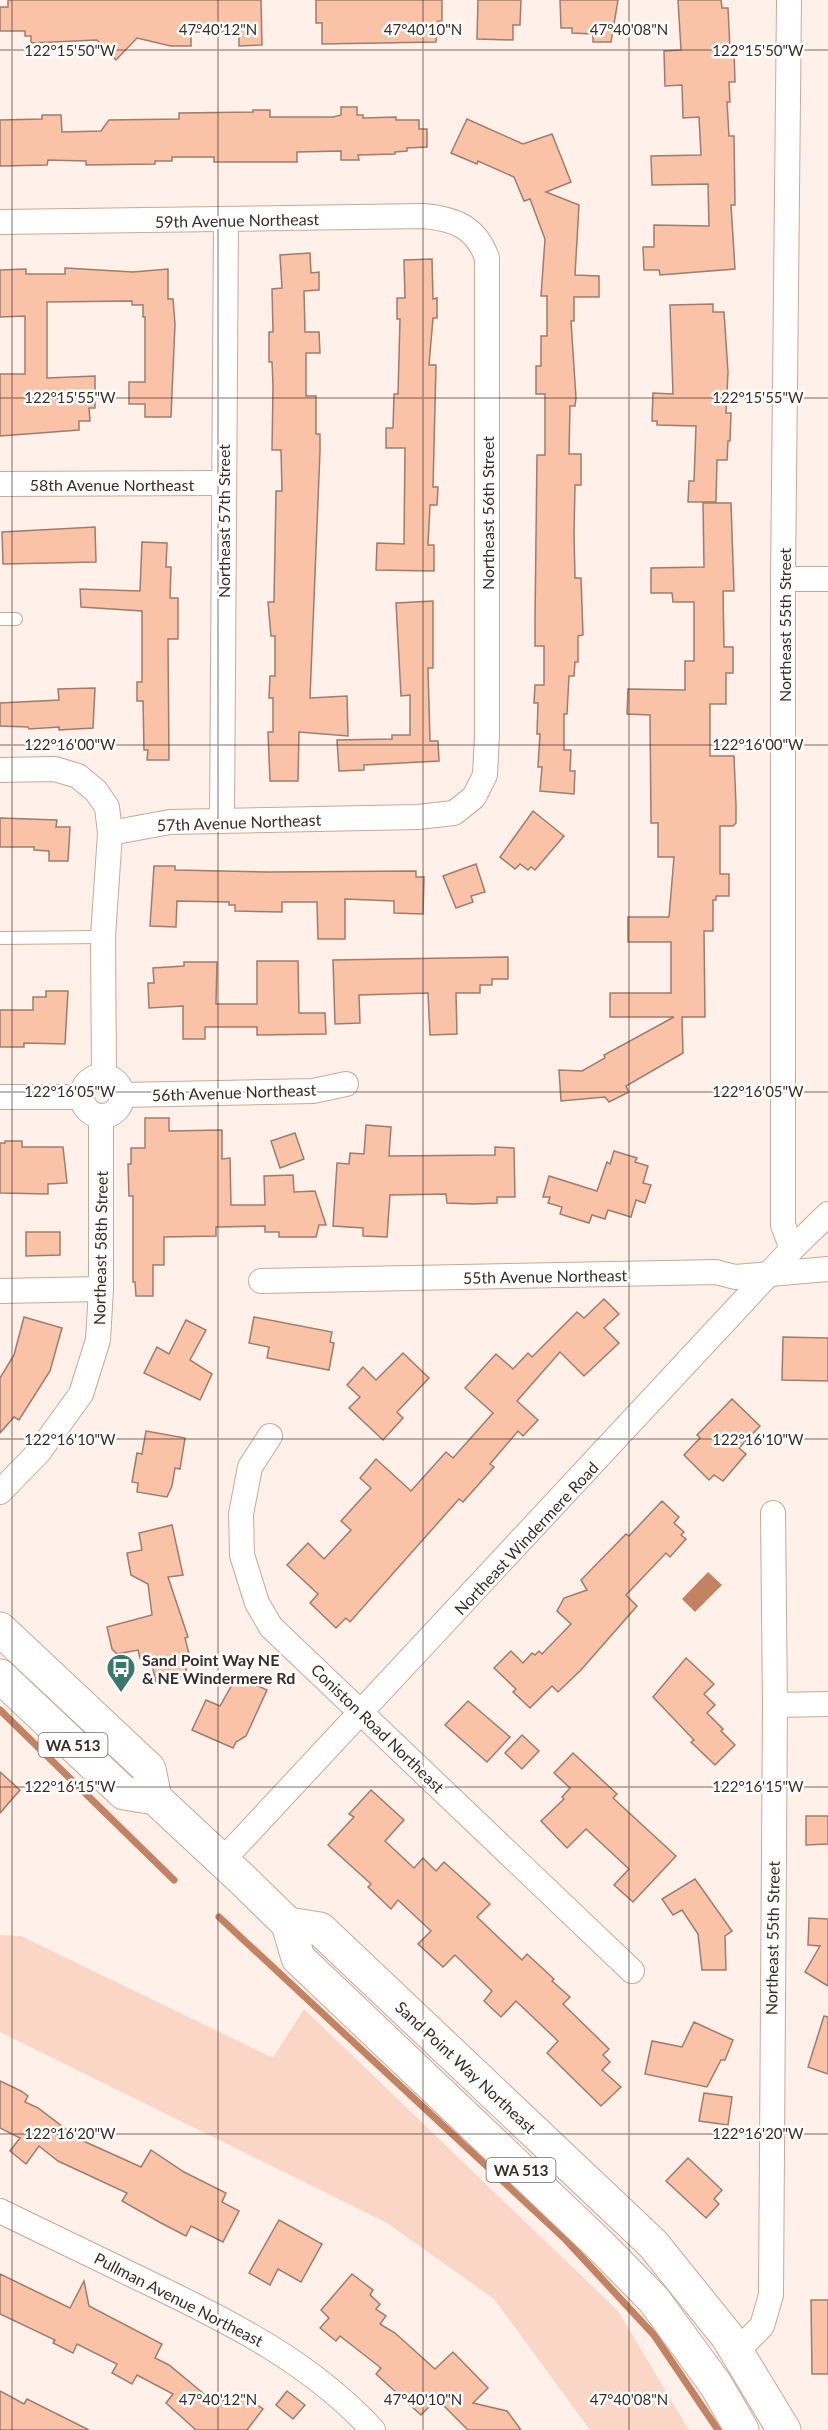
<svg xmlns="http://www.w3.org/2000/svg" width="828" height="2430" font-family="Lato,sans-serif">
	<rect width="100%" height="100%" fill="#fff0e9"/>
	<!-- green -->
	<polygon fill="#f9d6c5" points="0,1935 21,1936 273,2058 304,2009 618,2311 689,2430 590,2430 494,2299 387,2223 0,2032"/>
	<!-- water -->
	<polygon fill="#c38262" points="708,1572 722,1585 695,1612 682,1599"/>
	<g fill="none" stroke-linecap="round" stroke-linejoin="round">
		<!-- stream -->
		<g stroke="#c38262" stroke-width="7">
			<polyline points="0,1710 174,1880"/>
			<polyline points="219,1917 565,2239 654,2335 718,2430"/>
		</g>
	</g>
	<!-- building -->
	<g fill="#fac2a7" stroke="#9e7d6d" stroke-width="1.5">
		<polygon points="8,0 261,0 262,45 239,46 239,32 191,32 191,46 171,46 137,38 116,60 97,40 31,43 31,36 25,36 25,31 0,31 0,7 8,7"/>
		<polygon points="316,0 442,0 442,21 438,21 436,42 322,44 322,23 316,23"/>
		<polygon points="478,0 521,0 520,25 513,25 513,40 477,39"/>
		<polygon points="560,0 618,0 611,42 593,42 593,34 572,33 572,28 561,28"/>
		<polygon points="678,0 721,0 722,8 728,8 730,49 734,49 735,82 729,82 730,102 727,102 729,136 734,136 735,205 731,205 735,269 660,275 659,270 644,270 643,247 654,247 654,225 709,226 708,184 652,185 651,156 701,155 699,117 683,118 682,85 665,86 664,51 681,50"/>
		<polygon points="341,107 357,107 357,115 363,115 363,118 396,117 396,120 419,120 419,129 427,129 427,147 407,148 407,151 395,152 395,154 358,155 359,160 341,160 341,151 297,152 297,162 214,162 214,157 172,157 172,161 155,161 155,164 86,165 86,161 48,160 47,165 0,166 0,120 42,119 42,115 61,115 62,132 101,131 109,120 179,119 179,113 253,112 253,110 270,110 270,117 333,117 341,115"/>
		<polygon points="467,119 523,144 552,134 571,182 546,192 579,205 575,275 599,276 599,297 574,297 574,321 571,321 576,398 575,406 570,406 569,454 581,454 581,485 575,485 574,534 575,578 581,578 583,635 578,636 578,662 575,662 574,676 569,676 567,714 564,714 564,750 571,750 570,771 575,771 574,794 540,791 542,767 538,767 540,734 537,734 538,703 534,703 535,685 544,685 544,646 535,646 535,620 537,455 545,455 545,394 536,394 536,366 541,366 541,336 547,336 547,296 541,296 545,239 530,199 524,201 514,177 478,161 477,164 451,153"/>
		<polygon points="310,253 311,273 319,272 319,290 304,291 305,332 319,332 320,353 306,353 306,396 316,396 316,434 320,434 320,451 310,698 347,696 348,736 299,732 298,781 270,781 268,732 273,732 273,698 269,698 270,676 275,676 275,636 271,636 268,602 274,602 276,491 282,491 281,450 272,450 273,386 272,362 269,362 269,332 273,332 272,289 282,288 280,255"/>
		<polygon points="432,259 433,299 437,298 437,318 433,318 429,365 436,365 433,487 438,487 437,505 430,505 428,545 434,545 434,571 376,570 377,543 404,544 405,448 386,448 386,428 393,428 394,394 398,394 400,319 397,319 397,298 405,298 404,260"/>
		<polygon points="65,268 133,272 168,269 168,299 173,299 175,324 171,417 145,417 145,404 129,404 129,382 145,382 145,317 143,317 143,305 132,305 132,301 47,302 47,378 95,376 95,408 89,408 90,421 79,421 79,430 0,436 0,374 25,374 25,316 0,317 0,270 26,269 26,274 65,274"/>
		<polygon points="713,304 713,312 724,312 728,372 726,413 731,413 730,441 728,441 727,460 717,460 716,502 688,502 689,481 694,481 696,426 657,425 657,421 652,421 653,393 673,394 670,305"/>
		<polygon points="703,503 731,503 734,591 723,591 724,647 733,647 733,673 726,673 726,704 710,704 710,756 734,756 736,805 736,823 733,826 720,826 720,874 729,874 729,896 716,896 716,900 713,900 713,931 704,931 705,1017 682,1017 683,1053 626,1086 629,1092 609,1102 605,1097 561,1101 559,1070 582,1071 605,1058 604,1055 674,1017 610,1017 610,993 671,993 671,942 628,942 628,917 669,917 674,857 658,857 658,823 651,823 650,715 627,714 628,689 685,690 685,661 694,661 694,602 673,602 672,593 651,593 651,568 704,567"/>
		<polygon points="95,527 96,562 3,564 2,532"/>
		<polygon points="142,542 167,543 166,567 171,567 170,598 178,598 178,639 168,639 169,760 147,760 148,750 144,750 143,701 137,701 137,682 142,682 142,611 81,607 80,589 140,591"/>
		<polygon points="433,601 433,668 428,668 430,741 438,741 439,761 364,765 364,770 339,771 337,740 392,739 392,735 410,735 410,695 401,696 396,603"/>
		<polygon points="95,688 93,728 59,730 59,727 29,729 28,727 0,726 0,703 59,700 58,689"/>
		<polygon points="533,811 564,836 535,870 531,867 528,870 520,864 515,869 500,857"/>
		<polygon points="0,818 57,820 56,827 70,827 68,861 49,861 49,851 34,850 34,847 0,847"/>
		<polygon points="476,864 485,892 471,896 473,902 456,908 443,876"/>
		<polygon points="154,866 175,866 175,870 269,872 416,871 416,877 424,877 423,914 394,913 394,901 345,899 345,939 318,939 317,902 282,902 282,912 235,911 235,905 229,905 229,902 177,901 176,927 150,926"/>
		<polygon points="508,957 508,979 492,979 492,985 480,985 480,993 456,993 457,1034 430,1035 428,993 359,995 360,1023 335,1024 333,960"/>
		<polygon points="257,961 298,961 299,1013 325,1013 326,1034 257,1035 257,1027 205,1027 205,1039 183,1039 183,1006 149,1008 148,983 154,983 153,968 184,966 184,962 217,962 216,1004 257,1004"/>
		<polygon points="46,991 68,991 65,1044 24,1043 24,1047 0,1047 0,1010 33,1010 33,997 46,997"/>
		<polygon points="145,1118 169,1118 169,1131 222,1130 222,1159 230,1158 231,1205 265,1205 264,1176 293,1175 294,1192 315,1191 326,1225 319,1225 316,1237 279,1237 279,1232 265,1232 265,1226 216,1227 216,1236 164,1237 164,1265 153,1265 153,1296 136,1296 135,1282 133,1282 133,1196 129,1196 128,1164 131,1164 131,1148 145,1148"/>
		<polygon points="366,1125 391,1127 389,1156 495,1155 495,1147 514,1148 515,1197 497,1197 497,1203 473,1204 447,1203 446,1194 390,1195 387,1237 363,1236 363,1228 333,1226 337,1163 349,1164 350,1153 364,1154"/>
		<polygon points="295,1133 304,1159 280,1168 271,1141"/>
		<polygon points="5,1141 22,1141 22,1147 63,1147 67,1183 48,1184 48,1194 0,1193 0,1143 5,1143"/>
		<polygon points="614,1151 637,1158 635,1162 648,1166 643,1183 651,1185 645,1203 636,1200 631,1217 608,1210 605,1219 592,1215 589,1223 560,1214 562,1207 548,1203 550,1197 543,1197 549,1176 597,1191 607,1162 610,1164"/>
		<polygon points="26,1232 60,1232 60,1255 26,1256"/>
		<polygon points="604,1299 619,1314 604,1328 619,1343 584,1376 560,1352 517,1401 538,1420 523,1436 518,1431 490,1464 494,1467 463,1502 459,1499 350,1622 346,1618 336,1628 310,1603 318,1594 287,1565 308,1543 324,1559 351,1530 341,1521 371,1488 360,1478 376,1459 411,1491 446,1452 453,1458 493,1413 465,1388 496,1354 513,1369 528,1353 532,1357 577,1312 584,1318"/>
		<polygon points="24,1317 62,1328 50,1371 19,1420 14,1417 0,1433 0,1378 14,1355"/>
		<polygon points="254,1317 332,1332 330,1342 334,1343 329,1370 267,1358 269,1347 249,1343"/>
		<polygon points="186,1320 206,1330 190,1360 212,1374 200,1400 144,1373 157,1347 169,1354"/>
		<polygon points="783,1337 828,1338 828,1381 782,1380"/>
		<polygon points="403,1353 429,1378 397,1412 403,1418 383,1440 349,1408 360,1397 347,1385 363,1367 376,1380"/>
		<polygon points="732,1399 760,1426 739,1448 746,1454 723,1481 714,1475 709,1480 684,1455 700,1438 697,1435"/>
		<polygon points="146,1431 185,1438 180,1469 175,1468 172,1486 167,1497 137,1492 138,1483 132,1482 137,1453 142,1454"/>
		<polygon points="662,1501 679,1517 674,1523 684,1532 681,1535 686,1539 670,1557 666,1553 626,1595 637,1606 581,1670 558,1692 552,1686 530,1708 513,1692 516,1689 494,1668 511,1651 523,1663 532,1653 535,1655 539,1651 542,1654 571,1624 557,1611 564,1598 587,1590 581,1580 626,1534 629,1536"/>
		<polygon points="172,1525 183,1575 168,1577 188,1637 185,1638 190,1658 184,1658 187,1675 156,1682 150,1656 140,1658 138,1650 117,1654 112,1649 107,1627 152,1615 148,1584 131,1575 127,1553 142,1550 139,1533"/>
		<polygon points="686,1658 714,1684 704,1694 715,1705 707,1713 723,1729 721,1731 735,1745 715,1765 691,1742 694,1740 653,1697"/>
		<polygon points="237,1676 267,1690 246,1736 236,1742 233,1748 192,1730 206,1700 220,1706"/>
		<polygon points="468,1701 510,1737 487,1762 445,1725"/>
		<polygon points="522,1735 539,1751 522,1769 505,1753"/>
		<polygon points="573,1753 617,1794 613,1798 676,1856 633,1902 614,1885 629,1869 586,1829 567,1848 541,1821 564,1799 562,1797 570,1788 554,1773"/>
		<polygon points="0,1772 20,1790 0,1813"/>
		<polygon points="371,1790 404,1820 385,1841 414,1868 423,1858 436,1871 444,1862 476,1891 490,1904 477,1917 522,1960 527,1954 554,1979 552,1981 570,1997 563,2004 609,2049 603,2055 610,2062 602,2070 621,2087 601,2106 547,2053 558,2041 516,2001 501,2017 484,2001 492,1991 455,1955 443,1967 418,1944 431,1931 398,1900 391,1909 368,1887 371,1884 328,1845 354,1817 349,1814"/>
		<polygon points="806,1816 828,1816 828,1844 806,1845"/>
		<polygon points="695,1879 732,1931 725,1936 726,1970 702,1970 698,1934 682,1910 673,1915 662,1899"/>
		<polygon points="809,1918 828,1919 828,1986 805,1972 820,1946 808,1945"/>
		<polygon points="824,2016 828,2017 828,2074 808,2067"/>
		<polygon points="694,2022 733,2040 725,2060 721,2060 707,2087 645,2074 652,2041 682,2047"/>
		<polygon points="0,2081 21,2091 28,2096 25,2102 38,2108 79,2139 141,2167 151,2150 184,2172 226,2193 222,2202 239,2211 223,2242 191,2226 186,2236 161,2223 122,2201 127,2193 58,2161 39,2146 26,2164 10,2151 20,2138 0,2128"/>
		<polygon points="704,2093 732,2097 728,2125 699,2121"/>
		<polygon points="688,2158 722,2190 714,2199 719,2204 706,2218 666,2181"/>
		<polygon points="279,2220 322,2244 301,2282 278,2269 270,2285 249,2273"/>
		<polygon points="0,2274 70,2308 84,2281 89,2306 162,2344 155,2358 169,2365 215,2403 242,2394 263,2409 247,2430 196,2430 166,2403 173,2394 137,2375 132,2384 112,2373 117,2364 77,2344 73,2353 53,2343 55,2340 0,2314"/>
		<polygon points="352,2274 373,2290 370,2295 380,2304 376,2309 386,2316 380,2324 395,2333 435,2369 453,2352 488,2388 473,2403 507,2411 521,2430 468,2430 437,2399 421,2415 376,2374 381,2368 340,2336 336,2341 320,2328 329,2318 321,2310"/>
		<polygon points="811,2300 828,2300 828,2374 812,2374"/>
		<polygon points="0,2391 24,2404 27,2399 89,2430 0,2430"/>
		<polygon points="287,2391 305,2405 293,2419 276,2405"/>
	</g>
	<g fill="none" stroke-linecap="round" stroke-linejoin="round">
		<!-- lane casing -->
		<g stroke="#cba897" stroke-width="14">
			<g id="lane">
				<polyline points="0,619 16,619"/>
				<polyline points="0,938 103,937"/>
			</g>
		</g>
		<!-- street casing -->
		<g stroke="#cba897" stroke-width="26">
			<g id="street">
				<polyline points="789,0 783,579 783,1225 792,1249"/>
				<path d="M0 222 424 216C455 219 476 227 487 258V735L485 775 474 797 454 813 418 817 170 822 110 833"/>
				<polyline points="0,484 223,483"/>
				<polyline points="783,579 828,579"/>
				<polyline points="0,770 55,769 78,776 96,791 107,807 110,833 103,937 104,1076"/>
				<polyline points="222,821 226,220"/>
				<circle cx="102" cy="1096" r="20"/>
				<polyline points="121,1095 313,1091 346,1084"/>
				<polyline points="0,1097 82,1097"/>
				<polyline points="261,1281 716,1272 735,1277 828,1269"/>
				<polyline points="0,1291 101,1289"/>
				<polyline points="270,1436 250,1467 241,1514 242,1555 257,1603 271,1627 632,1971"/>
				<polyline points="0,1492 39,1452 81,1394 98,1340 101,1289 101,1116"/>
				<polyline points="775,1705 828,1704"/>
				<polyline points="222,1861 792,1249 828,1214"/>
				<path d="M0 2211C51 2236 102 2260 153 2285 234 2324 311 2363 373 2430"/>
				<polyline points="737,2351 762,2326 771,2295 775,1705 773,1513"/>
			</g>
		</g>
		<!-- primary casing -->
		<g stroke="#cba897" stroke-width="35">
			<g id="primary">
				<polyline points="0,1629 149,1769 155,1798"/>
				<polyline points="0,1676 124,1793 155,1798 243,1880 288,1924 298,1958 601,2246 654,2300 716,2385 742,2430"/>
				<polyline points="288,1924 320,1929 653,2244 727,2336 784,2430"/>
			</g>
		</g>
		<!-- lane -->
		<use href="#lane" stroke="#fff" stroke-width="12"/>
		<!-- street -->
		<use href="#street" stroke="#fff" stroke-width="24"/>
		<!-- primary -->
		<use href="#primary" stroke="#fff" stroke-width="33"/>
	</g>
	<!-- ticks -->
	<path fill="none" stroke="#3a2d26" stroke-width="1.5" stroke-opacity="0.45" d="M12 0V2430M218 0V2430M423 0V2430M629 0V2430M0 50H828M0 398H828M0 745H828M0 1092H828M0 1439H828M0 1787H828M0 2134H828"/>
	<!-- icons -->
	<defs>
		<g id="bus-pin" transform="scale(1.5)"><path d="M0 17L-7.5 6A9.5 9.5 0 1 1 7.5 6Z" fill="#377a6d" stroke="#fff"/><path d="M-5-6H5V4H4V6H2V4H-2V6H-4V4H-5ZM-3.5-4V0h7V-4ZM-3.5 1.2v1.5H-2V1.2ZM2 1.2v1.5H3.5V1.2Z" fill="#fff"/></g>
	</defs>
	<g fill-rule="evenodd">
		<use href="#bus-pin" x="121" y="1668"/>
	</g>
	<g text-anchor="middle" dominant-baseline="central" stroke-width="5" stroke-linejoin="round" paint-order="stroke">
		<!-- shield labels -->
		<g fill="#fff" stroke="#756c67" stroke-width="1.5">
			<rect x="38.5" y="1733" width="69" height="24" rx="4.5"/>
			<rect x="486.5" y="2158" width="69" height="24" rx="4.5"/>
		</g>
		<g font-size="15" font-weight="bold" fill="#3a2d26">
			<text x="73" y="1745">WA 513</text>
			<text x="521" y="2170">WA 513</text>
		</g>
		<!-- street labels -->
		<g font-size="16" fill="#3a2d26" stroke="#fff">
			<text transform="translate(237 220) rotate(-1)">59th Avenue Northeast</text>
			<text x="112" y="484">58th Avenue Northeast</text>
			<text transform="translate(487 513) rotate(-90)">Northeast 56th Street</text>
			<text transform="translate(223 521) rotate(-90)">Northeast 57th Street</text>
			<text transform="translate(784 625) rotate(-90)">Northeast 55th Street</text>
			<text transform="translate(239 822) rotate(-2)">57th Avenue Northeast</text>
			<text transform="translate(234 1092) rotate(-2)">56th Avenue Northeast</text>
			<text transform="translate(100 1248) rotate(-89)">Northeast 58th Street</text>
			<text transform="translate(545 1276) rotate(-1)">55th Avenue Northeast</text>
			<text transform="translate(526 1538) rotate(-47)">Northeast Windermere Road</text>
			<text transform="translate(378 1728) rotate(44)">Coniston Road Northeast</text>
			<text transform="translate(772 1938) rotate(-89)">Northeast 55th Street</text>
			<text transform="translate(466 2067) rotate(43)">Sand Point Way Northeast</text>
			<text transform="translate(179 2299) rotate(27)">Pullman Avenue Northeast</text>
		</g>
		<!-- poi labels -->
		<g font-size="16" font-weight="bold" fill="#3a2d26" stroke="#fff" text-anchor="start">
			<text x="142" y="1659">Sand Point Way NE<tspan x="142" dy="18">&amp; NE Windermere Rd</tspan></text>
		</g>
	</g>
	<g font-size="15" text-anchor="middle" fill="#3a2d26" stroke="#fff" stroke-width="5" stroke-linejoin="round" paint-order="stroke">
		<text x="218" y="35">47°40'12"N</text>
		<text x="423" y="35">47°40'10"N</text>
		<text x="629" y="35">47°40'08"N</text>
		<text x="758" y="56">122°15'50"W</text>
		<text x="70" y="56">122°15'50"W</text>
		<text x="758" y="403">122°15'55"W</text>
		<text x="70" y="403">122°15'55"W</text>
		<text x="758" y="750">122°16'00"W</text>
		<text x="70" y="750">122°16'00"W</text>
		<text x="758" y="1097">122°16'05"W</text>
		<text x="70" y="1097">122°16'05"W</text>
		<text x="758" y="1445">122°16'10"W</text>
		<text x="70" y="1445">122°16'10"W</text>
		<text x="758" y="1792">122°16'15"W</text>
		<text x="70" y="1792">122°16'15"W</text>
		<text x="70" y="2139">122°16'20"W</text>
		<text x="758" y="2139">122°16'20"W</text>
		<text x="218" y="2405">47°40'12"N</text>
		<text x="423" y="2405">47°40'10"N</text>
		<text x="629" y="2405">47°40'08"N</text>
	</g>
</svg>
